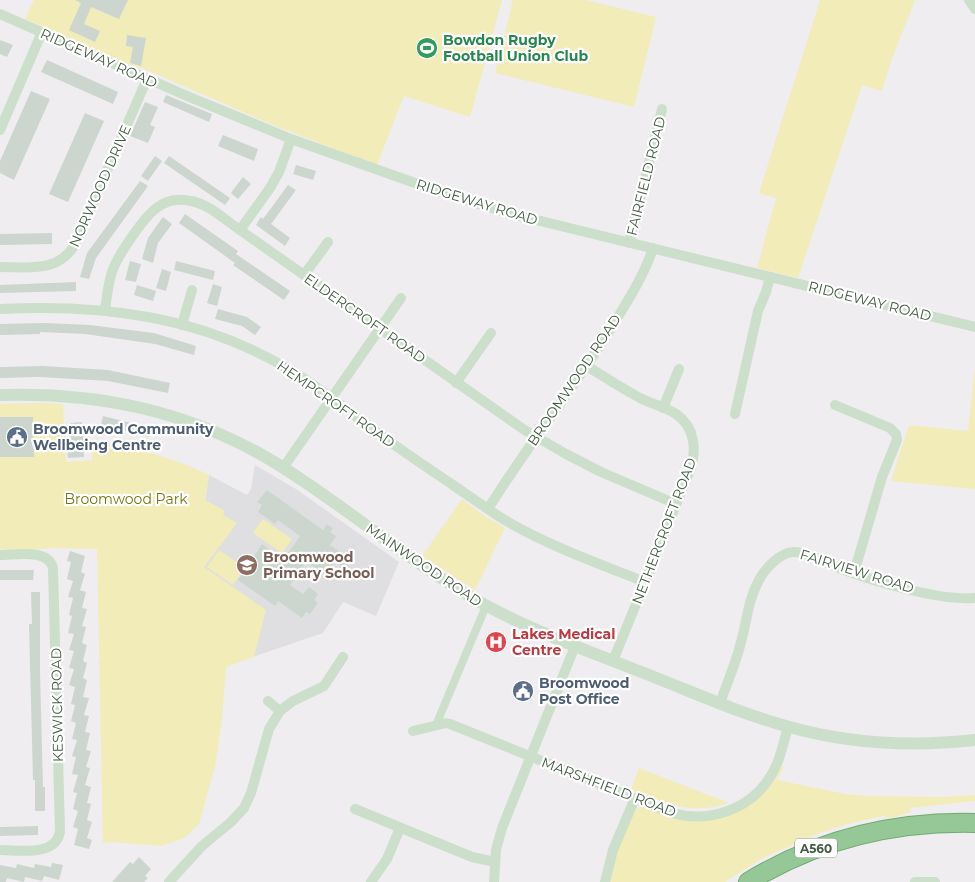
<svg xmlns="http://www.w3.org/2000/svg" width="975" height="882" font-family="Montserrat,sans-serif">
	<rect width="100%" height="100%" fill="#efedf0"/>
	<!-- education -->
	<polygon fill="#dfdfe1" points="255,465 296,489 399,562 376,616 343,602 323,633 226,666 98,664 201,529 209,475 247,495 251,489"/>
	<!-- green -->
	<g fill="#f2ecb8">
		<polygon points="34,0 502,0 470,117 404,96 377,165 273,125 142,68 135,67 25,19"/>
		<polygon points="513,0 586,0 656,17 634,107 495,73"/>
		<polygon points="820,0 915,0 890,64 882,91 862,85 798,278 757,268 776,198 759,193"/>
		<polygon points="975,368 975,489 891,481 909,425 968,431"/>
		<path d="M45 403 63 404 66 462 92 460 91 444 98 441C136 449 174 457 209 475L205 500 225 511 223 515 237 523 204 567 266 610 254 657 226 667 222 720 215 766 199 824 184 838 162 846 110 842 103 843 97 549 48 548 43 549H0V404Z"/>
		<polygon points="462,499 483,515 505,528 475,590 422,556"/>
		<polygon points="263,519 292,539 282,553 253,533"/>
		<polygon points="219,550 245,568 233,585 207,567"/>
		<polygon points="780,767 784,767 777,780 845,794 867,796 943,797 975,795 975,801 910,808 911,812 891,818 883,816 848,824 814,835 761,859 725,882 609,882 617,851 634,810 643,806 727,816"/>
		<path d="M639 768 729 803C690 816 667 803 631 789Z"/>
	</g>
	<!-- building -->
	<g fill="#ccd6ce">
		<polygon points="75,0 128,0 119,19 91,7 84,24 100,31 95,42 69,30 81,3"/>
		<polygon points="127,35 146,38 141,66 130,63 133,47 126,46"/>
		<polygon points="0,40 13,45 7,57 0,54"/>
		<polygon points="47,60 118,92 113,104 41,72"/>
		<polygon points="31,91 50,99 14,180 0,173 0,161"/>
		<polygon points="166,95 212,114 209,122 163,102"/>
		<polygon points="145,102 158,107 150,125 155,127 148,143 130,136"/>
		<polygon points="85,113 104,121 68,202 49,194"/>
		<polygon points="223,135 258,149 254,161 218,146"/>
		<polygon points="155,156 162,161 148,181 141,176"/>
		<polygon points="169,156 230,198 225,205 164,163"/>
		<polygon points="296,165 316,171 313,180 293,174"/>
		<polygon points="243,177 251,184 238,199 231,193"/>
		<polygon points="140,181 148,186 96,258 89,279 80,277 87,253"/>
		<polygon points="288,185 296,190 271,224 290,238 285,246 256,225 261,217 263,219"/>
		<polygon points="185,214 238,251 236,254 290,291 284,300 233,265 235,263 179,223"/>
		<polygon points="163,217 172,224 158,243 153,263 142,259 148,238"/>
		<polygon points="52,233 52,244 0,245 0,234"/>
		<polygon points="130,261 141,264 136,282 125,280"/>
		<polygon points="176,261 215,271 213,280 174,270"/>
		<polygon points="162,269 171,272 166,291 156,288"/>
		<polygon points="76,282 76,291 0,293 0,285"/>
		<polygon points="213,284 222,287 217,306 207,303"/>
		<polygon points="137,285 156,291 153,301 134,295"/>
		<polygon points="218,309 247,317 261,327 255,335 242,326 215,319"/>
		<polygon points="44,323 90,325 154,333 196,346 194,355 155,344 85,334 40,332 40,334 0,335 0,324"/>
		<polygon points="43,366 108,370 170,383 168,393 108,381 40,377 0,378 0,367"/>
		<polygon points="103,416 151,428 149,437 101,425"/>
		<polygon points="0,417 33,417 34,457 0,457"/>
		<polygon points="82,422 84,457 68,458 67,446 71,446 70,423"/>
		<polygon points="267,490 323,530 327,524 333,528 330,532 336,536 330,545 345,555 347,551 355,557 346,569 335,562 324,574 306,562 290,585 303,594 309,587 318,594 314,600 318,603 310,614 306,612 302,618 278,601 275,606 238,580 262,544 284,559 300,536 278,520 275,524 258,512 262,505 257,502"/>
		<polygon points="70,551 85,556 81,572 85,574 80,590 86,592 82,608 87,609 82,626 86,627 82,643 87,645 83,661 87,663 83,678 87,680 83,697 89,698 84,715 89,716 85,732 90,733 86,750 91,751 86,767 90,768 85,785 91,787 87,803 91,804 87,820 92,822 87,838 92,840 89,849 74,845 78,829 73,827 78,811 73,809 77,793 73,792 78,775 72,774 76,757 72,756 77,740 72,739 76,723 71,721 75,705 71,704 75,687 69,685 74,669 69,668 74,651 69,650 74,634 68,633 72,616 69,615 73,598 68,597 73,581 67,579 71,562 67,561"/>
		<polygon points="0,570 34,570 33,580 0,580"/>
		<polygon points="31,592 40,592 40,672 43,787 45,787 45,811 35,811 35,780 33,780 29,624 32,624"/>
		<polygon points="38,826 38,835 0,836 0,827"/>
		<polygon points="139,857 151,869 145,876 148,878 144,882 112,882 130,862 133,864"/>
		<polygon points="52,863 63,865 59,880 44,876 42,881 25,877 24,882 7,878 6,882 0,882 0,865 16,868 17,864 34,868 35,864 51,867"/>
	</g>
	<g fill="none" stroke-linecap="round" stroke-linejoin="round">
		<!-- trunk casing -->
		<g stroke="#6dac6f" stroke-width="20">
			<path id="trunk" d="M748 882C817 840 894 821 975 823"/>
		</g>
		<!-- pedestrian -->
		<polyline stroke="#cbdfcb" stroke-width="8" points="436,725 486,606"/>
		<!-- minor -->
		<g stroke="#cbdfcb" stroke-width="10">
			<polyline points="969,0 975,9"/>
			<polyline points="0,14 187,96 291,139 446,194 508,213 975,327"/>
			<polyline points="0,130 42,32"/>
			<polyline points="240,230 270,188 279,172 291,139"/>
			<polyline points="629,243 662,109"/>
			<path d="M0 267C29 267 59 273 75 244L147 79"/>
			<polyline points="304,275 328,242"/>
			<path d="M0 309C104 304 201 316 292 371 322 389 350 412 378 433 402 451 428 468 453 485 469 496 486 508 503 519 547 545 597 563 645 582"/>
			<path d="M105 310C107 296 108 282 113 269 119 254 145 215 158 207 167 200 180 198 191 201 209 204 225 220 240 230L523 429 566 454 601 472 676 504"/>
			<polyline points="182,325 192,290"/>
			<path d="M587 366C604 377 622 388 640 398 652 404 665 407 676 414 695 427 697 450 690 470L613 661"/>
			<polyline points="456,383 491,333"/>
			<polyline points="835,405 890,428 896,434 897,440 882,477 854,573"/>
			<polyline points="663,408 679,369"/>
			<polyline points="735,414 758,311 766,292 770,277"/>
			<polyline points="283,468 401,298"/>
			<path d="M488 509C527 446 574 388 613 325 628 300 644 276 653 248"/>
			<path d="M0 555C15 555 48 548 53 568L60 832C55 857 19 850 0 850"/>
			<polyline points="268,701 280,711"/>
			<path d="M720 703C727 683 736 663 741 642 747 621 748 600 759 580 765 569 779 553 793 552 805 551 827 563 839 568 873 581 939 601 975 598"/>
			<path d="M413 731 446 723 450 724 669 812C706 824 749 811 770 777 780 762 783 744 788 727"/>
			<polyline points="355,809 472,857 495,862"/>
			<polyline points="169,882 202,846 231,822 244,808 251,793 269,729 280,711 293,701 324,686 343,657"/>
			<polyline points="371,882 387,859 400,828"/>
			<polyline points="494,882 496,850 502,828 575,646"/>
			<polyline points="605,882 613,850 635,798"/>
			<polyline points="915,882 935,882"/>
		</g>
		<!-- tertiary -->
		<path stroke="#cbdfcb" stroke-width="12" d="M0 395C99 392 189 411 274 462 338 501 395 550 458 589 513 624 576 646 636 670 686 689 735 712 786 726 848 744 911 747 975 740"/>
		<!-- trunk -->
		<use href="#trunk" stroke="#96c897" stroke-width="18"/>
	</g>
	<!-- icons -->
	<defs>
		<g id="stadium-disc" transform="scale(1.125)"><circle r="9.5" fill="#2e9e5b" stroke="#fff"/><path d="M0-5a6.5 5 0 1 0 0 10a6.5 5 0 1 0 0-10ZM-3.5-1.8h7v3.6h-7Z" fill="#fff"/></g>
		<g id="civic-disc" transform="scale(1.125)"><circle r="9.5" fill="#5c6f8a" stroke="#fff"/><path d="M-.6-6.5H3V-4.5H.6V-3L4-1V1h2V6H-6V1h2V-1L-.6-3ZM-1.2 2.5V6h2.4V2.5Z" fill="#fff"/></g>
		<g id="school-disc" transform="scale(1.125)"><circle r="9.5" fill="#8d6e63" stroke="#fff"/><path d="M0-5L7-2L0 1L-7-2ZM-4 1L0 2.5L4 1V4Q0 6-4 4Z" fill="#fff"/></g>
		<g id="hospital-disc" transform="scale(1.125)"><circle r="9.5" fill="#e0444e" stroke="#fff"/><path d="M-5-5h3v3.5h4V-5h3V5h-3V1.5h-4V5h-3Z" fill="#fff"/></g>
	</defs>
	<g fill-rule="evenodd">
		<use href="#stadium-disc" x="427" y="48"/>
		<use href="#civic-disc" x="17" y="437"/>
		<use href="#school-disc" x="247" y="565"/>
		<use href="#hospital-disc" x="496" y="642"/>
		<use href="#civic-disc" x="523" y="691"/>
	</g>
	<g text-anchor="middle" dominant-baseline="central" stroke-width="4.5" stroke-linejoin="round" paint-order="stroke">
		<!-- shield labels -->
		<rect fill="#fff" stroke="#7d8d7c" stroke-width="1" x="795" y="838.5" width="42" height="19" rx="4"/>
		<g font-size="12" font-weight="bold" fill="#455c44">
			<text x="816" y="848">A560</text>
		</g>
		<!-- leisure labels -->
		<g font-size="14" font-weight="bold" fill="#27864d" stroke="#fff" text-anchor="start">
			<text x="443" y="40">Bowdon Rugby<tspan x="443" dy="16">Football Union Club</tspan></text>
		</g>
		<!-- street labels -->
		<g font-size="14" fill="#455c44" stroke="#fff">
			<text transform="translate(99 58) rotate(24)">RIDGEWAY ROAD</text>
			<text transform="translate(646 176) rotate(-76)">FAIRFIELD ROAD</text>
			<text transform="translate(100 186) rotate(-66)">NORWOOD DRIVE</text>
			<text transform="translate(477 202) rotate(17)">RIDGEWAY ROAD</text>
			<text transform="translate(870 301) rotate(14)">RIDGEWAY ROAD</text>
			<text transform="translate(365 318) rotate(35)">ELDERCROFT ROAD</text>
			<text transform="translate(574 380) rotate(-56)">BROOMWOOD ROAD</text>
			<text transform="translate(336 404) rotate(35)">HEMPCROFT ROAD</text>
			<text transform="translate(664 531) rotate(-69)">NETHERCROFT ROAD</text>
			<text transform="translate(424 565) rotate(34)">MAINWOOD ROAD</text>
			<text transform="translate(857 571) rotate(17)">FAIRVIEW ROAD</text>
			<text transform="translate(57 705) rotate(-91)">KESWICK ROAD</text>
			<text transform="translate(609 787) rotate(21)">MARSHFIELD ROAD</text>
		</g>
		<!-- service labels -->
		<g font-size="14" font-weight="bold" fill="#4e5e75" stroke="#fff" text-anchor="start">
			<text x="33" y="429">Broomwood Community<tspan x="33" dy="16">Wellbeing Centre</tspan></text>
			<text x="539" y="683">Broomwood<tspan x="539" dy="16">Post Office</tspan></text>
		</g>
		<!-- park labels -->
		<g font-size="14" fill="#757710" stroke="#fff">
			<text x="126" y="499">Broomwood Park</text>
		</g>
		<!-- education labels -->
		<g font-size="14" font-weight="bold" fill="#785e54" stroke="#fff" text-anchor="start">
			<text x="263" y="557">Broomwood<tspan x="263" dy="16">Primary School</tspan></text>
		</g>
		<!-- health labels -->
		<g font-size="14" font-weight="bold" fill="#be3a42" stroke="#fff" text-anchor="start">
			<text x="512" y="634">Lakes Medical<tspan x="512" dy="16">Centre</tspan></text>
		</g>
	</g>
</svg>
